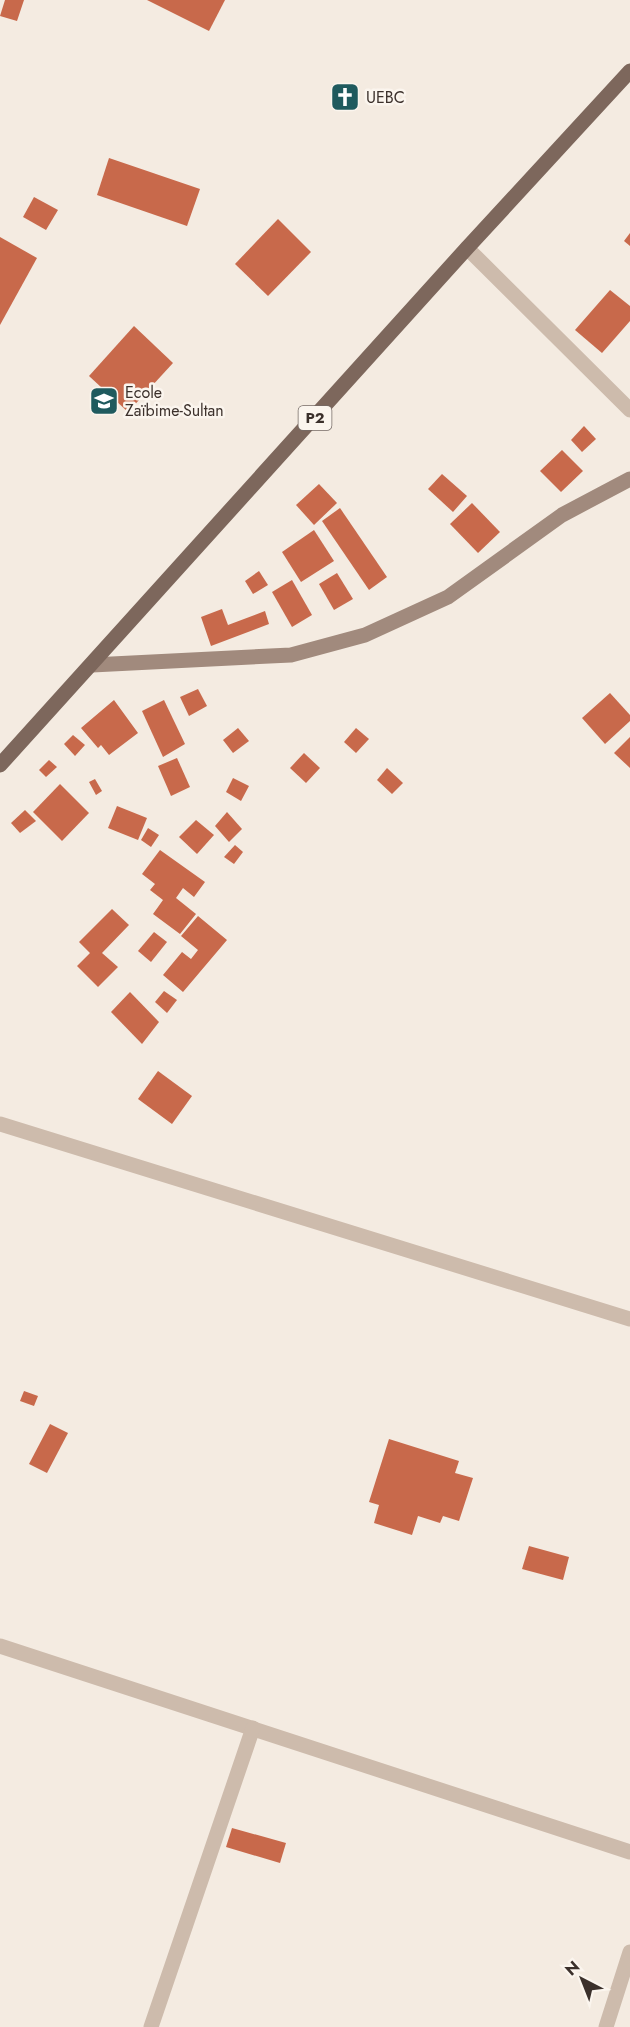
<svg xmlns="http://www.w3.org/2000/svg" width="630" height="2027" font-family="Jost,sans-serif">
	<rect width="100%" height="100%" fill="#f4ebe1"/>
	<!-- building -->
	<g fill="#c8694b">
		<polygon points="5,0 24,0 17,21 0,16"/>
		<polygon points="147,0 225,0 209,31"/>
		<polygon points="109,158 200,189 187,226 97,195"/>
		<polygon points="34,197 58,210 46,230 23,217"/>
		<polygon points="278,219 311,252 268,296 235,264"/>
		<polygon points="630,233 630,246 624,241"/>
		<polygon points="0,237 37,258 0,325"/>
		<polygon points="610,290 630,306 630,321 602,353 575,330"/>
		<polygon points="134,326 173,363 128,412 89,376"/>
		<polygon points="584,426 596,439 582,452 571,440"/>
		<polygon points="562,450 583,471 561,492 540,471"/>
		<polygon points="442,474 467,496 453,512 428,489"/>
		<polygon points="319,484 337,503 314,525 296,505"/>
		<polygon points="472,503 500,532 478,553 450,524"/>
		<polygon points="340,508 387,577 369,590 322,521"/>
		<polygon points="314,530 334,561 301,582 282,552"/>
		<polygon points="259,571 268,585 253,594 245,581"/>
		<polygon points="337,573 353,599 334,610 319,584"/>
		<polygon points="292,580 312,615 292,627 272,592"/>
		<polygon points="222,609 228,625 265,611 269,624 211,646 201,617"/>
		<polygon points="198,689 207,706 189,716 180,697"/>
		<polygon points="610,693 630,715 630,721 605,744 582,718"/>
		<polygon points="114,700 138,733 109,755 101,745 98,748 81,728"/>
		<polygon points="164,700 185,744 163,757 142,711"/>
		<polygon points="238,728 249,741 233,753 223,740"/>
		<polygon points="356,728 369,739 356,753 344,742"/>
		<polygon points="73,735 85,745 75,756 64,744"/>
		<polygon points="630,737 630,768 614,753"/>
		<polygon points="304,753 320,768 306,783 290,768"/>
		<polygon points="177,758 190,787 171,796 158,766"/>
		<polygon points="49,760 57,767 46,777 39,770"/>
		<polygon points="387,768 403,783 392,794 377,780"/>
		<polygon points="233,778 249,786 241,801 226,792"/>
		<polygon points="95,779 102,791 96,795 89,782"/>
		<polygon points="60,784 89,813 62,841 33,812"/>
		<polygon points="117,806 147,818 138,840 108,828"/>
		<polygon points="25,810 36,821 20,833 11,823"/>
		<polygon points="227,812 242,829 229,842 215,826"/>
		<polygon points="196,820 214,835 197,854 179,837"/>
		<polygon points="148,828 159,835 151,847 141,840"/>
		<polygon points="235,845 243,852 234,864 224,857"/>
		<polygon points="160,850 205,882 194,897 183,888 176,898 196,914 180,934 153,914 163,900 150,890 155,884 142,874"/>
		<polygon points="112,909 129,925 102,953 118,967 98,987 77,966 90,953 79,942"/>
		<polygon points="198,916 227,940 183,992 163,975 182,952 191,959 198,950 181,936"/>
		<polygon points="154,932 167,942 151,962 138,951"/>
		<polygon points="164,991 177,1000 167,1013 155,1002"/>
		<polygon points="130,992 159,1022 142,1044 111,1012"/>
		<polygon points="158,1071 192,1096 172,1124 138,1099"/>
		<polygon points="24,1391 38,1396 34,1406 20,1401"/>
		<polygon points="50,1424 68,1433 47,1473 29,1464"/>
		<polygon points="389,1439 459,1461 455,1473 473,1478 459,1521 443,1516 440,1523 418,1516 412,1535 374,1523 379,1505 369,1502"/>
		<polygon points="529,1546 569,1557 563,1580 522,1569"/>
		<polygon points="232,1828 286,1843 280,1863 226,1847"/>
	</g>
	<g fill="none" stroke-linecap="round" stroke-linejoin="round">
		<!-- minor -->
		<g stroke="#cdbbac" stroke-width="15">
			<polyline points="467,248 630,410"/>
			<polyline points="0,1124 630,1319"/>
			<polyline points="0,1646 630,1852"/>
			<polyline points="151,2027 253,1728"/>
			<polyline points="606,2027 630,1952"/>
		</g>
		<!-- secondary -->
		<polyline stroke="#a18a7d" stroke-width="15" points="92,665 291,655 365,635 448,597 562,515 630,479"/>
		<!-- primary -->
		<polyline stroke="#7d675c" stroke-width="15" points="0,765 467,248 630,71"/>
	</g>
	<!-- icons -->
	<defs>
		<g id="church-square" transform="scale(1.5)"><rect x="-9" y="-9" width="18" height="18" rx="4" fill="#1f5a5e" stroke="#fbf5ee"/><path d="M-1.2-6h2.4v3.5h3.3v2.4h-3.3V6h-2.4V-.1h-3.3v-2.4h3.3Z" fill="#fff"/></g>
		<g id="school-square" transform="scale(1.5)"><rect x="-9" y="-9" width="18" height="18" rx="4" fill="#1f5a5e" stroke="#fbf5ee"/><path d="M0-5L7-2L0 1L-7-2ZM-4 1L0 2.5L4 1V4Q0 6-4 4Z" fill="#fff"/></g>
	</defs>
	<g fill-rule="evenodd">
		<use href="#church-square" x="345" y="97"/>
		<use href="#school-square" x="104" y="401"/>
	</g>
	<g text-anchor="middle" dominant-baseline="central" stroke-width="5" stroke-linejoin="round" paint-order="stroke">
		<!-- shield labels -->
		<rect fill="#fbf5ee" stroke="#756b66" stroke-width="1.5" x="298.5" y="406" width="33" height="24" rx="4.5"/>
		<g font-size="15" font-weight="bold" fill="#3b302b">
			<text x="315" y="418">P2</text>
		</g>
		<!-- poi labels -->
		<g font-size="16" fill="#3b302b" stroke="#fbf5ee" text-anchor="start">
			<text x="366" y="97">UEBC</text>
			<text x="125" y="392">Ecole<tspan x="125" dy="18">Zaïbime-Sultan</tspan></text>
		</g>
	</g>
	<!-- north arrow -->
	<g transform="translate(582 1979) rotate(318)" stroke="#fbf5ee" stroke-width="4.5" paint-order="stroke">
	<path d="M0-4.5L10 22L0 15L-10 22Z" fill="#3b302b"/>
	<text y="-9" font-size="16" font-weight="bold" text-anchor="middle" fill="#3b302b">N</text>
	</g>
</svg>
